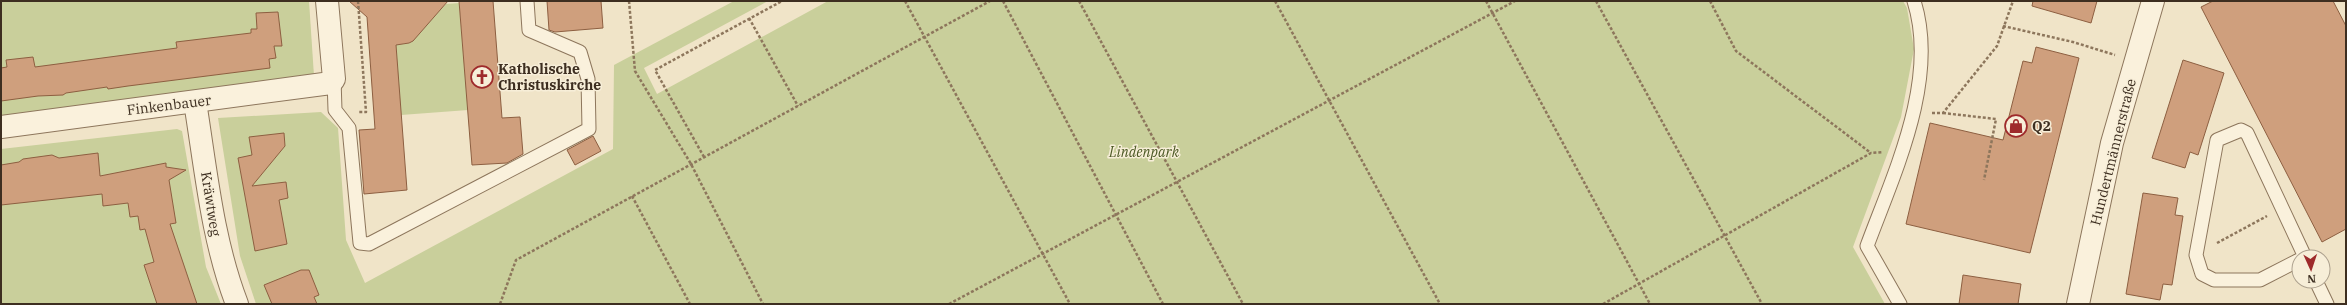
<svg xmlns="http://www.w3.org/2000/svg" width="2347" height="305" font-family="'IBM Plex Serif',serif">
	<rect width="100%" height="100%" fill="#f0e4c8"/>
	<!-- green -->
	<g fill="#c9cf9b">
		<polygon points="1,1 309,1 314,76 1,120"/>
		<polygon points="734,1 768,1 644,68 657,94 828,1 1903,1 1907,8 1914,49 1901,117 1853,247 1885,304 256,304 240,256 218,118 321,112 338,128 346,240 365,283 613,149 614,65"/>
		<polygon points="459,3 468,110 401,115 395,40 404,44 409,43 446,4"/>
		<polygon points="177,129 182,131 206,267 221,304 1,304 1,149"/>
	</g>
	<!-- building -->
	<g fill="#cf9f7d" stroke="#8d5f41">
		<polygon points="349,1 448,1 413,41 409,43 396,45 407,190 364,194 359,130 375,129 367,17"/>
		<polygon points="459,1 493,1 502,118 520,117 523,154 507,163 472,165"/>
		<polygon points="547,1 601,1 603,28 555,32 549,30"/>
		<polygon points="2033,1 2097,1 2091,23 2032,6"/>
		<polygon points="2213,1 2333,1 2346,26 2346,229 2322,242 2201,7"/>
		<polygon points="278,12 282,46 274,46 276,58 269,59 270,68 128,86 108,89 107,87 66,93 63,95 38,96 1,101 1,68 7,67 6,60 33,57 35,67 177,48 176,42 251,33 251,29 257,29 256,13"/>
		<polygon points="2036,47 2079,58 2030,253 1906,224 1930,123 2003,140 2023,61 2032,63"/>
		<polygon points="2183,60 2224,73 2198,155 2190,152 2185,168 2152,158"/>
		<polygon points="284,133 285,146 252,186 286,182 288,198 279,200 287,244 255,251 238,158 252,155 249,137"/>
		<polygon points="593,136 601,151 575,165 567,150"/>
		<polygon points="98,153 100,176 166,163 166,167 186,170 169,180 176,223 170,224 197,304 157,304 144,265 154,262 145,229 140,230 138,216 130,217 128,203 103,206 102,194 1,205 1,165 19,162 23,159 52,155 59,158"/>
		<polygon points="2143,193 2178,198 2175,215 2183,216 2172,285 2163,284 2160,300 2126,294"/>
		<polygon points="301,270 309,270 319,295 314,297 317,304 272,304 264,285"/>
		<polygon points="1963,275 2021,284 2018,304 1959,304"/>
	</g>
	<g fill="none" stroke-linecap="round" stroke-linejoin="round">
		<!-- service casing -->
		<g stroke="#8d765c" stroke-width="15">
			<g id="service">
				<polyline points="334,79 335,110 349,128 360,243 369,244 589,129 588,79 580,52 529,30 527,1"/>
				<polyline points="2299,260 2260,280 2214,280 2202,274 2196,255 2217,140 2241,130 2247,133 2305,257"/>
				<polyline points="2316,281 2327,304"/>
				<path d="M1900 304 1867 246C1894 173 1939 80 1914 1"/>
			</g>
		</g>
		<!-- minor casing -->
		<g stroke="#8d765c" stroke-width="24">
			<g id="minor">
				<path d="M195 102C206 170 212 239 237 304"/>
				<polyline points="1,127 331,83 334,79 327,1"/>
			</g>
		</g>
		<!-- tertiary casing -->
		<g stroke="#8d765c" stroke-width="24">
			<polyline id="tertiary" points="2078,304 2112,143 2153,1"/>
		</g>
		<!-- path -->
		<g stroke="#8d765c" stroke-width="2.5" stroke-dasharray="3 2" stroke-linecap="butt">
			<polyline points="358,1 366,112 359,112"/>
			<polyline points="629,1 635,71 691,164 763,304"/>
			<polyline points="905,1 1070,304"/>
			<polyline points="1003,1 1163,304"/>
			<polyline points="1079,1 1243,304"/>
			<polyline points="1275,1 1440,304"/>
			<polyline points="1486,1 1650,304"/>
			<polyline points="1596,1 1762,304"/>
			<polyline points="1710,1 1736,51 1871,153"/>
			<polyline points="749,18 798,106"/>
			<polyline points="2003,26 2073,42 2115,55"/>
			<polyline points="1932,113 1943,113 1997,46 2013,1"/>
			<polyline points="1943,113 1996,119 1984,180"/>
			<polyline points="704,157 655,70 782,1"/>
			<polyline points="632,196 690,304"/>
			<polyline points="2217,243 2267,216"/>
			<polyline points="500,304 516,260 990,1"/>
			<polyline points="949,304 1515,1"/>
			<polyline points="1603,304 1871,153 1883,152"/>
		</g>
		<!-- service -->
		<use href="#service" stroke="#faf1dc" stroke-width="13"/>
		<!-- minor -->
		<use href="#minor" stroke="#faf1dc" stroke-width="22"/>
		<!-- tertiary -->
		<use href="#tertiary" stroke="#faf1dc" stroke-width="22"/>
	</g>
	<!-- icons -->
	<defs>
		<g id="church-ring" transform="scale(1.15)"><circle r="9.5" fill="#f7eed8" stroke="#9e2a2b" stroke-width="1.5"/><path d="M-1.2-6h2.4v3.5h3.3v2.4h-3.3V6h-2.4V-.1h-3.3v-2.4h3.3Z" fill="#9e2a2b"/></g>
		<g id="shop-ring" transform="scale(1.15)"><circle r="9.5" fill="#f7eed8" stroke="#9e2a2b" stroke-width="1.5"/><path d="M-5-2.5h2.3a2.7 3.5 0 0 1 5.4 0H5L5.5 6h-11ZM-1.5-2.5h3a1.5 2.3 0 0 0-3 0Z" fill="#9e2a2b"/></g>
	</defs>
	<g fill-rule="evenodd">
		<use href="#church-ring" x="482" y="77"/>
		<use href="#shop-ring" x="2016" y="126"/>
	</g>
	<g text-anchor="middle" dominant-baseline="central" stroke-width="3" stroke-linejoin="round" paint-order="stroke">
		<!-- poi labels -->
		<g font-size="14" font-weight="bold" fill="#3d2e20" stroke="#f7eed8" text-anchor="start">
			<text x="498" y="69">Katholische<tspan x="498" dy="16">Christuskirche</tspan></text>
			<text x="2032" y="126">Q2</text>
		</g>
		<!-- street labels -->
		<g font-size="14" fill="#3d2e20" stroke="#f7eed8">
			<text transform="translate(169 105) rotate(-7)">Finkenbauer</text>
			<text transform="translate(2113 152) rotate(-76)">Hundertmännerstraße</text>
			<text transform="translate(211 204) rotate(81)">Kräwtweg</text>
		</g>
		<!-- park labels -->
		<g font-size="14" font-style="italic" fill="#4d5a26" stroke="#f7eed8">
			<text x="1144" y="152">Lindenpark</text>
		</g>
	</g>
	<!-- border -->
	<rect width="2347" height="305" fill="none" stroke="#3d2e20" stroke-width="4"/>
	<!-- north arrow -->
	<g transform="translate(2311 269) rotate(177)"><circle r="19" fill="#f7eed8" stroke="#ada18e"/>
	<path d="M0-3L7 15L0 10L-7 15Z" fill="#9e2a2b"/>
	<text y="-6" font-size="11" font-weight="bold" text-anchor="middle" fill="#3d2e20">N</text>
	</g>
</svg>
